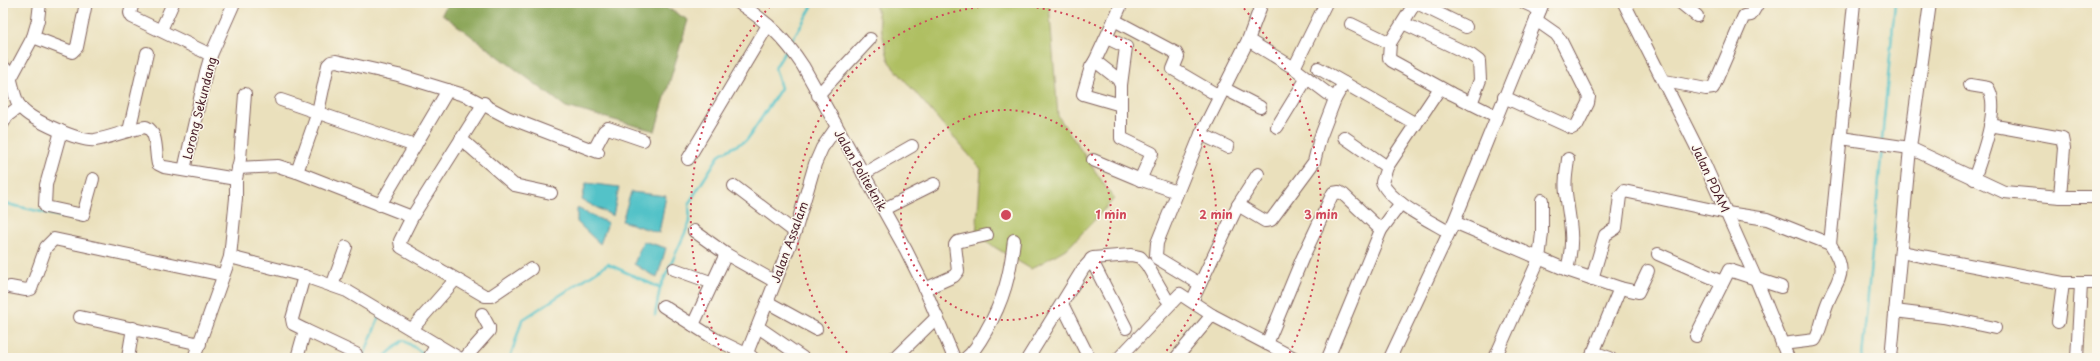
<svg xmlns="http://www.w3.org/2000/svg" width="2100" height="361" font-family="'Playpen Sans',sans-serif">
	<rect width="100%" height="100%" fill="#fbf7ec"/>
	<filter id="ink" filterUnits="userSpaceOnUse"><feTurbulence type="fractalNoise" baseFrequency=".025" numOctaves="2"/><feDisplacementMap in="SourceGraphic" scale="8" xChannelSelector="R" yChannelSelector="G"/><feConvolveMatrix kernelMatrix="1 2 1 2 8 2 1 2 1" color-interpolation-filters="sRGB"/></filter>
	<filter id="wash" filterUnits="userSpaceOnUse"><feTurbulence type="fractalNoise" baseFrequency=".012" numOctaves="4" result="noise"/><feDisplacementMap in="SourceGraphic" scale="16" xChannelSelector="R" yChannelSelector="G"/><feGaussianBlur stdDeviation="0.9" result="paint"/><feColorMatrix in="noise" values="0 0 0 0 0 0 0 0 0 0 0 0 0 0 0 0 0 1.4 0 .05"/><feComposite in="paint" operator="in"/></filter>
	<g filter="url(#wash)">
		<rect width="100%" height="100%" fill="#eae0bc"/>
		<!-- green -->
		<polygon fill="#afbf62" stroke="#7c6f46" points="875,3 1049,3 1058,116 1114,199 1069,247 1031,269 976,236 981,169 889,62"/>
		<!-- forest -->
		<polygon fill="#8ba658" stroke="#6a6242" points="448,3 659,3 688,20 655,131 566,107 442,14"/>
		<!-- water -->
		<g fill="#53c2c8" stroke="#4e707a">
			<polygon points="586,183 619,187 613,216 582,200"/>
			<polygon points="631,192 666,196 659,233 622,221"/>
			<polygon points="577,208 608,223 600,244 577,222"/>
			<polygon points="643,241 666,248 657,278 634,264"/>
		</g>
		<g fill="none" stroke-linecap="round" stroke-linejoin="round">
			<!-- stream -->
			<g stroke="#53c2c8" stroke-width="2.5">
				<polyline points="791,42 814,3"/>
				<polyline points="1882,140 1895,3"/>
				<polyline points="3,203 81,221"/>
				<polyline points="3,287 4,287"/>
				<polyline points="655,315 660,288 690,222 689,203 720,154 747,140 781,88 775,68 786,50"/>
				<polyline points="363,358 379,317"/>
				<polyline points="383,358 403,340 426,355"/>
				<polyline points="510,358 522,320 608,264 660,288"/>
				<polyline points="1862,358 1882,147"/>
			</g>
		</g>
	</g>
	<g filter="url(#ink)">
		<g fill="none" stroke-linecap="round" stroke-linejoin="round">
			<!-- minor casing -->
			<g stroke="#82635e" stroke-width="14">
				<g id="minor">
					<polyline points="40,3 38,20 33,37 72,52 77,47 86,3"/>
					<polyline points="133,3 130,13 132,17 211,55"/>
					<path d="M739 3C768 23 784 37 803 66L906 250 922 282 954 358"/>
					<polyline points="1122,3 1095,61 1118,79 1121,85 1121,138 1152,153 1140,180"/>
					<polyline points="1415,3 1390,43 1389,58 1392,61 1452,94 1496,116"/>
					<polyline points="1417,3 1466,27"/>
					<polyline points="1525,3 1540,10"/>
					<polyline points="1624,3 1701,156 1756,279 1788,358"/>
					<polyline points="1681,3 1697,16"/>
					<polyline points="1114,20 1176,53 1178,57 1173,69 1219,96"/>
					<polyline points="1403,23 1471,55 1479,61 1480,80 1471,104"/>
					<polyline points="1351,24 1390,43"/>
					<polyline points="161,30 173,3"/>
					<polyline points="1107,38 1126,47 1121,85"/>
					<polyline points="1248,40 1294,68 1335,99"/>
					<polyline points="1095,61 1091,67 1083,94 1121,105"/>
					<path d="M3 66C15 78 11 96 21 108 31 120 80 142 95 140 113 137 129 129 146 127 158 132 155 152 158 164L164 167 236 179 240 159 245 94"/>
					<polyline points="1294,68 1326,3"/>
					<polyline points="1318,68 1416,124"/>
					<polyline points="11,78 33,37"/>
					<polyline points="1665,81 1706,89 1713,88 1743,18 1744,16 1751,15 1758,3"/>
					<path d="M1970 85 1988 88C2001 108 1981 158 1974 179"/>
					<polyline points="1223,88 1260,107"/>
					<path d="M1440 88 1387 167 1382 182C1390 202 1430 221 1449 232"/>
					<polyline points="818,95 870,39"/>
					<polyline points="1504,97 1572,128 1577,125 1588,103 1589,97 1561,41 1556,34 1536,20"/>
					<polyline points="281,100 415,146"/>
					<polyline points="3,123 7,116 20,106"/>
					<polyline points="1990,125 2062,138 2064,148 2060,197"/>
					<polyline points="1277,127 1307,78"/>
					<polyline points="61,131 46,185 45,205 46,207 83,215 93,179"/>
					<polyline points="129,131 147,53"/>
					<polyline points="1201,134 1228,147"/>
					<polyline points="1344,137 1387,167"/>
					<polyline points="1841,138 1910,148 2004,192 2060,197 2097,197"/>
					<polyline points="461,139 514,185 551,193"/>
					<polyline points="594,150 604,131 608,128 643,140"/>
					<polyline points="688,159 768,25"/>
					<polyline points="1093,160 1136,178 1177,192"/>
					<polyline points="238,168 278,166 297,172 412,217 484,103"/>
					<polyline points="184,170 206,72 211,55 234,3"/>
					<polyline points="297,172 318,112 328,65 331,62 336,61 398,75 467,96 507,117 598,152"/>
					<polyline points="863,174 912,146"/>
					<polyline points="734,186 795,232"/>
					<polyline points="380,205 448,90"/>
					<polyline points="1238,205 1265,221 1271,220 1314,162 1320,138 1335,99 1344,83"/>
					<polyline points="884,209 934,184"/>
					<polyline points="412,217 400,241 401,247 485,296 491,296 531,269"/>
					<polyline points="1454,222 1567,270 1620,288 1591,358"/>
					<polyline points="694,231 726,254 774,281"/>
					<polyline points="1901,252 2063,283 2097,283"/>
					<polyline points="1658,254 1722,282"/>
					<polyline points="230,257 304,276 347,291 459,358"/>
					<polyline points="1091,259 1126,328"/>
					<polyline points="674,269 713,283"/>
					<path d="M1567 270C1575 237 1570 225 1566 193 1564 182 1567 170 1568 159"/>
					<polyline points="1592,279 1605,235 1616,228 1620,196 1624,191 1727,213 1767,219 1830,244 1854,3"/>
					<polyline points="1200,284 1157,258 1156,255 1157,243 1201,134 1248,40 1262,3"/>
					<polyline points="332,286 346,247"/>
					<polyline points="10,287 26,290 31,289 46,247 54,239 223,275"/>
					<polyline points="1620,288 1638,292 1648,271"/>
					<polyline points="925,289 954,276 958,271 955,245 957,242 987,235"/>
					<polyline points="1192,301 1238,205 1258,174"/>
					<polyline points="767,302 816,329"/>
					<polyline points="1062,304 1089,358"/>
					<polyline points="663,306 715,339 752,357"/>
					<polyline points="1895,311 1943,317 1995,328"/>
					<polyline points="80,317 200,344"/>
					<polyline points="2058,322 2063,283"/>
					<polyline points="693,325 726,254"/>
					<polyline points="758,327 803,358"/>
					<polyline points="412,329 455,280"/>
					<polyline points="305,330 356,354"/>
					<polyline points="1696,336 1729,270 1781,287"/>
					<polyline points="1267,344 1302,259 1333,193 1339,192 1344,195 1381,230"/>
					<path d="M1782 344 1815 340C1821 330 1822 318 1826 307 1836 278 1851 276 1830 244"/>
					<polyline points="1593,352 1610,358"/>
					<polyline points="128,358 133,328"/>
					<polyline points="194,358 230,257 236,198 236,179"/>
					<polyline points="297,358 305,330 293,324 292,319 304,276"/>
					<polyline points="429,358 437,344"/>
					<polyline points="465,358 489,331 489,327 482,314"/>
					<polyline points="745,358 795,232 815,164 822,148 836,128"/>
					<polyline points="895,358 937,317"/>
					<path d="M966 358C975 351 981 340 986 331 1004 300 1010 275 1014 240"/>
					<polyline points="1028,358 1083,269 1093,258 1131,255 1140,257 1147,265 1166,298"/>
					<polyline points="1119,358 1180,294 1212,315 1294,358"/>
					<polyline points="1176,358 1212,315"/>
					<polyline points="1328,358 1381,230 1401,203"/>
					<polyline points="1390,358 1454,222 1543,3"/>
					<polyline points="1495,358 1539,259 1542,233 1542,200"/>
					<polyline points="1891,358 1910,148 1930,3"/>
					<polyline points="2077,358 2081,284"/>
				</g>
			</g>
			<!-- minor -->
			<use href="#minor" stroke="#fff" stroke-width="12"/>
		</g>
	</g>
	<!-- distance rings -->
	<g fill="none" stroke="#d1495b" stroke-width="2" stroke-dasharray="2 4">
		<circle cx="1006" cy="215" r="105"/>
		<path d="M851 357A210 210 0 1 1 1161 357"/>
		<path d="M724 356A315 315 0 0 1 772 4M1240 4A315 315 0 0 1 1288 356"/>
	</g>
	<g text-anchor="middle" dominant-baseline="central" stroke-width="3" stroke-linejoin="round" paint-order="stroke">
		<!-- street labels -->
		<g font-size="12" fill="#4a1f2b" stroke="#fbf7ec">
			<text transform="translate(199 108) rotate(-76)">Lorong Sekundang</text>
			<text transform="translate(861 170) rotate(60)">Jalan Politeknik</text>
			<text transform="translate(1711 178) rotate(65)">Jalan PDAM</text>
			<text transform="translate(789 242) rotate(-70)">Jalan Assalam</text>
		</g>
	</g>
	<circle cx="1006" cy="215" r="6" fill="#d1495b" stroke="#fbf7ec" stroke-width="2"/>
	<g font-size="12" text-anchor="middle" font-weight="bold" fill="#d1495b" stroke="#fbf7ec" stroke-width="3" stroke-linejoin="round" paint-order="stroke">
		<text x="1111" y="219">1 min</text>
		<text x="1216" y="219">2 min</text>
		<text x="1321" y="219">3 min</text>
	</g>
	<!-- margin -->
	<rect width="2100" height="361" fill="none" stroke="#fbf7ec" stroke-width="16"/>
</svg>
